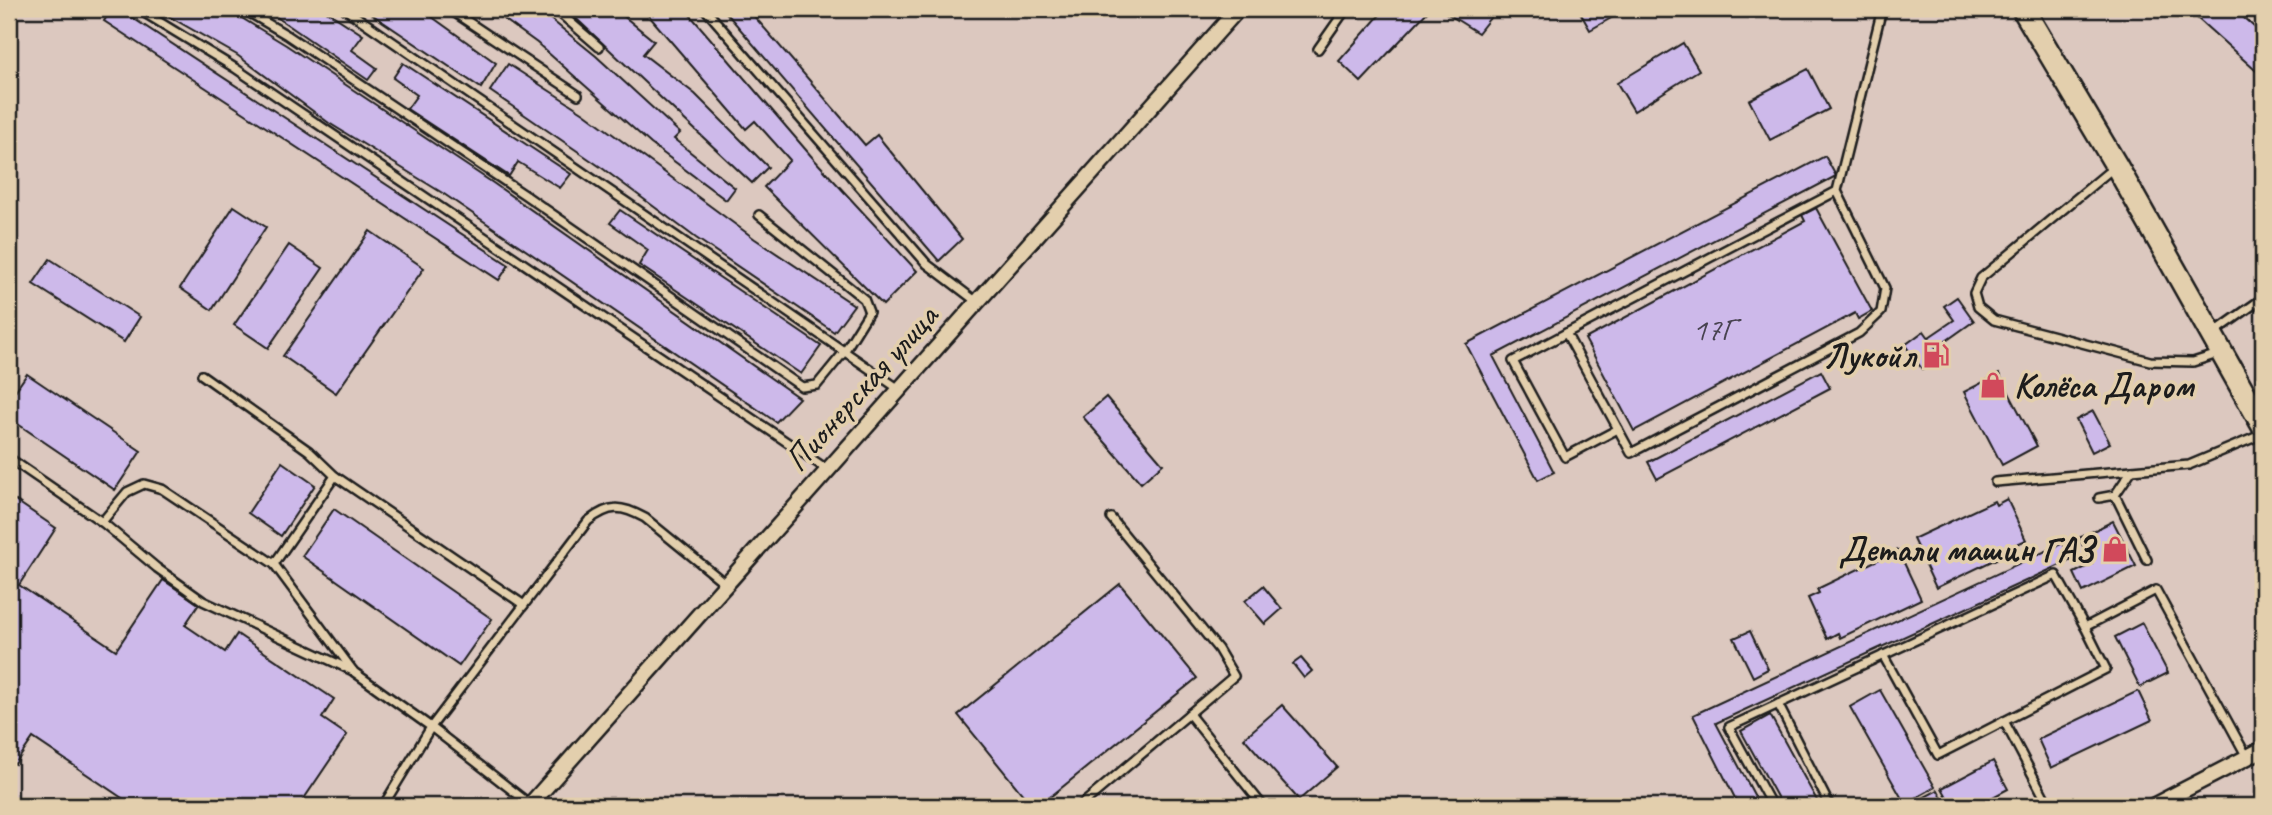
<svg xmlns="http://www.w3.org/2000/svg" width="2272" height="815" font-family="Caveat,sans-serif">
	<rect width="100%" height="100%" fill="#dcc8bf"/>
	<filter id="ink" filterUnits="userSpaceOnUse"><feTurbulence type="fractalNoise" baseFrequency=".0143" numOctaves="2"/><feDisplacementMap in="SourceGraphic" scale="14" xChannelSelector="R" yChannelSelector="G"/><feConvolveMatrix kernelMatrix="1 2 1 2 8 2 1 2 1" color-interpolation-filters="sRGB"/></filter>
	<g filter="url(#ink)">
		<!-- building -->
		<g fill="#cdb9ea" stroke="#1c1c1c" stroke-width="2">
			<polygon points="112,9 119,9 509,265 499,280 104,21"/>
			<polygon points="156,9 227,9 286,45 493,183 799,398 776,422 444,194 329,123 237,55"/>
			<polygon points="265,9 323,9 363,35 352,50 377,68 368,80"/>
			<polygon points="364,9 421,9 496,63 481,88"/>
			<polygon points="490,9 538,9 596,56 680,133 674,139 735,188 726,200 651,144 537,43"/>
			<polygon points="566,9 615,9 654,41 643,54 695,94 768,167 752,183"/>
			<polygon points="643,9 685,9 812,157 917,271 883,305 764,187 790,160 755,121 746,129"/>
			<polygon points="723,9 748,9 865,145 877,135 962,239 939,261"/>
			<polygon points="1385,9 1430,9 1361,82 1339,61"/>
			<polygon points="1440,9 1497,9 1478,33"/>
			<polygon points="1578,9 1627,9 1590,30"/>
			<polygon points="2187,9 2234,9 2263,35 2263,77"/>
			<polygon points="1683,43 1699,70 1634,111 1617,83"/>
			<polygon points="403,63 571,174 560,188 518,162 509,176 407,109 417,95 393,78"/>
			<polygon points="508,64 584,113 755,239 854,305 834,332 696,238 602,168 490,91"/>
			<polygon points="1808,69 1829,109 1770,140 1749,100"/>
			<polygon points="1825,156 1836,176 1493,356 1554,472 1538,480 1466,344"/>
			<polygon points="234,206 266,227 212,310 180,288"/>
			<polygon points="1816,208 1872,311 1858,319 1855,313 1634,431 1585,339 1805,221 1802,215"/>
			<polygon points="620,210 821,346 801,374 639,265 648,250 610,223"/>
			<polygon points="370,231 424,268 336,393 283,356"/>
			<polygon points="289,245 323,268 268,348 234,325"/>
			<polygon points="50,259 140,317 124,342 33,284"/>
			<polygon points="1957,297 1974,321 1936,348 1929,337 1954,320 1944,306"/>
			<polygon points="1924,331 1942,356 1922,369 1905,345"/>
			<polygon points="1821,371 1830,388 1657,479 1648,462"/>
			<polygon points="27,374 141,451 115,490 9,418 9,400"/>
			<polygon points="1999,374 2037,446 2002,465 1964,392"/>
			<polygon points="1106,397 1163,464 1141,483 1083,417"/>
			<polygon points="2093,411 2110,443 2092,452 2076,420"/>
			<polygon points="282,462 315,485 281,536 248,513"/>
			<polygon points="9,496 56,528 19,585 116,650 163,580 199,604 185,625 225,652 237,634 334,699 322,718 347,735 299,806 134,806 33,738 15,764 9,760"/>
			<polygon points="2007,499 2026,540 2015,545 2017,549 1936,588 1913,539 1994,501 1996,505"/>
			<polygon points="334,509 492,619 459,666 302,556"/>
			<polygon points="2113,521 2136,566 2083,592 2074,573 2092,564 2079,538"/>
			<polygon points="2063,543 2071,560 1716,723 1760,806 1739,806 1693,715"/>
			<polygon points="1898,550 1921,599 1840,638 1838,633 1827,639 1808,598 1819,593 1817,589"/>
			<polygon points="1120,584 1197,678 1039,806 1032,806 958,715"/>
			<polygon points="1263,586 1282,609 1265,624 1245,601"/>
			<polygon points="2142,623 2168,673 2140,687 2115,637"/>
			<polygon points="1750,631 1768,669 1753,677 1734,638"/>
			<polygon points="1301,658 1312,671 1304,678 1293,664"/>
			<polygon points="1880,690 1935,787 1905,804 1850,707"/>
			<polygon points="2138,691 2152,720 2051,768 2038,739"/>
			<polygon points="1282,705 1337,767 1299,800 1244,738"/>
			<polygon points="1770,715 1820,806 1782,806 1741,731"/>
			<polygon points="1993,761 2008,789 1976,806 1952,806 1942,788"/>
			<polygon points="1938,790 1946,806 1914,806 1913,803"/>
		</g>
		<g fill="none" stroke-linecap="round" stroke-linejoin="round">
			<!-- lane casing -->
			<g stroke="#1c1c1c" stroke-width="12">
				<g id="lane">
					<polyline points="138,9 235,68 828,470"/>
					<polyline points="243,9 287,35 525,195 802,387 817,385 844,352 869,312 864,299 759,215"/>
					<polyline points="345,9 899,389"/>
					<polyline points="449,9 578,95"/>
					<polyline points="555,9 599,47"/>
					<polyline points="705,9 927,264 977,302"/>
					<polyline points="1318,49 1346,9"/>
					<polyline points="2113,168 1981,278 1974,293 1978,307 1994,320 2150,361 2193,362 2218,354"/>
					<polyline points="1837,191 1513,361 1565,457 1618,429 1631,453 1859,333 1881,312 1885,288 1837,191 1882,9"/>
					<polyline points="2215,332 2263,298"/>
					<polyline points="1566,333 1618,429"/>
					<polyline points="202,375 309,451 335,476"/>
					<polyline points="9,458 102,522 127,492 144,484 162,489 274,564 354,672 431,727 383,806"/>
					<polyline points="1995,482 2189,465 2263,434"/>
					<polyline points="2115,495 2147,560"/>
					<polyline points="2099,498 2115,495 2132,470"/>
					<polyline points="102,522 157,568 203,601 353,671"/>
					<polyline points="274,564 335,476 524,605"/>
					<polyline points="1883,655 1938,755 2106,669 2085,627"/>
					<polyline points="1778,704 1830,806"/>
					<polyline points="1189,714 1263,806"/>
					<polyline points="2004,721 2049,806"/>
					<path d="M531 805 431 727 588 521C610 504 621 505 645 518L726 584"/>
					<polyline points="1080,806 1234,676 1218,649 1111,518"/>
					<polyline points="1772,806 1729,727 2056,575 2085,627 2156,590 2247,757"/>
				</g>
			</g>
			<!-- street casing -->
			<g stroke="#1c1c1c" stroke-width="19">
				<g id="street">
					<polyline points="529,806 1238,9"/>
					<polyline points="2153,806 2263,749"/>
				</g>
			</g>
			<!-- secondary casing -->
			<g stroke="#1c1c1c" stroke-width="26">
				<polyline id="secondary" points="2023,9 2116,165 2263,426"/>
			</g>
			<!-- lane -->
			<use href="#lane" stroke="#e3cfad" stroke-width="7"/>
			<!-- street -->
			<use href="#street" stroke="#e3cfad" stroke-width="14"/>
			<!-- secondary -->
			<use href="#secondary" stroke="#e3cfad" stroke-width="21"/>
		</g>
	</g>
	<!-- icons -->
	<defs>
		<g id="fuel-bare" transform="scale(2.1)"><path d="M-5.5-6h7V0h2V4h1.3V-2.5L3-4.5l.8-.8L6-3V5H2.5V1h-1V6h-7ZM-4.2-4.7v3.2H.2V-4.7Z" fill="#d1495b" stroke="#e3cfad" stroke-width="2.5" paint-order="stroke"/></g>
		<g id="shop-bare" transform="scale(2.1)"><path d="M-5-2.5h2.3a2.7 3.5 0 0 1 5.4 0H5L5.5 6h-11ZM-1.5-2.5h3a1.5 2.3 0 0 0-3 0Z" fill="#d1495b" stroke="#e3cfad" stroke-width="2.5" paint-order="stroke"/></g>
	</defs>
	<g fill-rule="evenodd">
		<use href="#fuel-bare" x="1936" y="355"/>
		<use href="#shop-bare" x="1993" y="385"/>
		<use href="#shop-bare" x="2115" y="549"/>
	</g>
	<g text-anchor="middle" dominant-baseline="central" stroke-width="7" stroke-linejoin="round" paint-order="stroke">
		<!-- number labels -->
		<g font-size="32" fill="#484350">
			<text x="1714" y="329">17Г</text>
		</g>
		<!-- poi labels -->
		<g font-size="35" font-weight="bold" fill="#1c1c1c" stroke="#e3cfad" text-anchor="end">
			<text x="1915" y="355">Лукойл</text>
			<text x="2014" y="385" text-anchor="start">Колёса Даром</text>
			<text x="2094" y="549">Детали машин ГАЗ</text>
		</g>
		<!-- street labels -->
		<g font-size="35" fill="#1c1c1c" stroke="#e3cfad">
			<text transform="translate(861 388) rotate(-48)">Пионерская улица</text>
		</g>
	</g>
	<!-- margin -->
	<rect width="2272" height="815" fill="none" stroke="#e3cfad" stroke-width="35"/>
	<rect x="18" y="18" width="2237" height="780" fill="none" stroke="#1c1c1c" stroke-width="2.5" filter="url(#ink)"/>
</svg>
